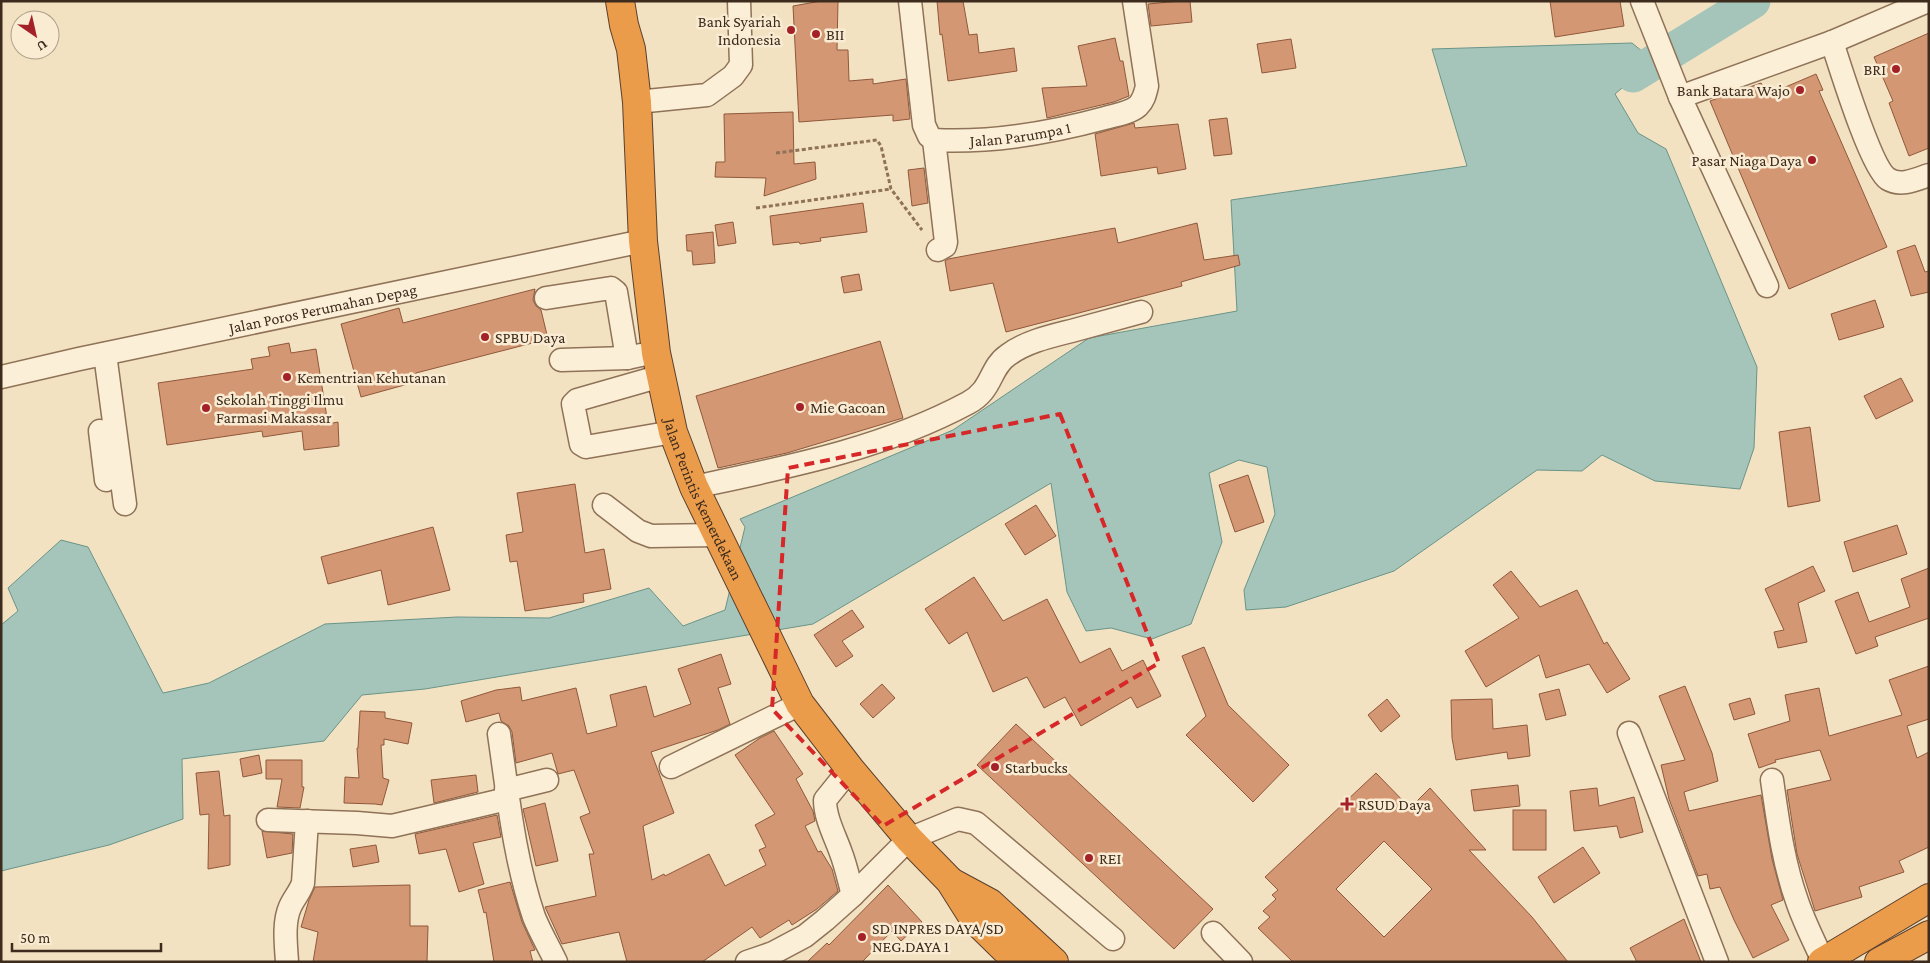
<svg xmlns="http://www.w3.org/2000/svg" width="1930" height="963" font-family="'Crimson Pro',serif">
	<rect width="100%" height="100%" fill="#f2e2c2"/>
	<!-- water -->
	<polygon fill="#a5c5ba" stroke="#6a9488" points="1632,43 1654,61 1615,94 1638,133 1666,149 1757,367 1754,448 1740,489 1655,481 1602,455 1582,471 1537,470 1394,571 1286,607 1246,610 1244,590 1275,514 1267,467 1239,460 1209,473 1222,542 1191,624 1152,639 1111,628 1086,631 1067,592 1051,483 813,624 425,689 362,695 324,741 182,759 183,819 109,845 1,871 1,625 18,611 8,588 61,540 88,547 163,693 209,683 325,624 457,617 549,618 649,588 683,626 725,610 745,527 740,519 953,430 1089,338 1237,311 1231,200 1467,166 1432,49"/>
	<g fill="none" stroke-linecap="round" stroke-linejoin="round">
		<!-- river -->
		<polyline stroke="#a5c5ba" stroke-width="35" points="1633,75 1753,1"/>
	</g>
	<!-- building -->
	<g fill="#d49774" stroke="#90583a" fill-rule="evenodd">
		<polygon points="821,1 838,1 837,50 848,50 849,81 873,79 873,84 906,79 910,119 893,121 893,115 799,122 793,6"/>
		<polygon points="937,1 963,1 969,35 977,34 979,53 1014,48 1017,71 948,81 942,34 940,35"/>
		<polygon points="1180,1 1190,1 1192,22 1151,26 1148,4"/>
		<polygon points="1550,1 1620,1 1624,26 1555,37"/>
		<polygon points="1929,33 1929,148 1909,156 1889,103 1893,101 1874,57"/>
		<polygon points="1115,38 1120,61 1123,61 1129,96 1114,102 1047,118 1042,88 1087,86 1078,46"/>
		<polygon points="1291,39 1296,68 1262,73 1257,44"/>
		<polygon points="1816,74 1823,90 1819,91 1887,247 1789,289 1710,101 1761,83 1769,94"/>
		<polygon points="793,112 794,164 815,162 816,179 764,196 766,178 715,177 716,162 725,162 724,114"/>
		<polygon points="1227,118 1232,154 1214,156 1209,120"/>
		<polygon points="1134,123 1135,128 1178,124 1186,169 1158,174 1157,167 1101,176 1095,134"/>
		<polygon points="924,168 928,203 912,206 908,170"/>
		<polygon points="863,203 867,232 820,238 821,241 800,244 799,242 773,245 770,216"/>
		<polygon points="733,222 736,243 718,246 715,225"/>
		<polygon points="1197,223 1204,260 1238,255 1240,265 1181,282 1182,286 1006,332 993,283 950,291 945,261 948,259 1115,228 1118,243"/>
		<polygon points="713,232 715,263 693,265 692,251 687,251 686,235"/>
		<polygon points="1915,245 1925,272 1929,271 1929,292 1911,296 1897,251"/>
		<polygon points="859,274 862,290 844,293 841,277"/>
		<polygon points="535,289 533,300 536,306 541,310 548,339 416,373 419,381 361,397 341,324 399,308 403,323"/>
		<polygon points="1875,300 1884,327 1839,340 1831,314"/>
		<polygon points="880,341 903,418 787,453 718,468 696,396"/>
		<polygon points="289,343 291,353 316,349 328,424 338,422 339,446 304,450 302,431 263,437 262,431 167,445 158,383 253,369 251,359 270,356 268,347"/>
		<polygon points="1901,378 1913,401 1876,419 1864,396"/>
		<polygon points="1810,427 1820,501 1788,507 1779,432"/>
		<polygon points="1248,475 1264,522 1235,532 1219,485"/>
		<polygon points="575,484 585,553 604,549 611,589 583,594 584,602 525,611 517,561 510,562 506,535 523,532 517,493"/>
		<polygon points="1036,505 1056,536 1025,555 1005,524"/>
		<polygon points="1897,525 1907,554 1853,572 1844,542"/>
		<polygon points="433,527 450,590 388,605 381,570 328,584 321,557"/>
		<polygon points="1813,566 1825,591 1798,603 1807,642 1778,648 1774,632 1784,630 1765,589"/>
		<polygon points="1929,568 1929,618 1875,637 1878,646 1856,654 1835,601 1858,592 1869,622 1910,607 1901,579"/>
		<polygon points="1511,571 1540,607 1577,590 1604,644 1607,642 1630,679 1607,693 1589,664 1546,678 1539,655 1486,687 1465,651 1519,618 1493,585"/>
		<polygon points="974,577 1003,621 1047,599 1080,663 1110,648 1122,671 1143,660 1161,696 1137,708 1131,697 1081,726 1065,697 1044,708 1027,677 993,692 967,632 949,644 925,609"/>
		<polygon points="852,610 864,627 842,641 853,656 836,667 814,635"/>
		<polygon points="1204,647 1228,705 1289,765 1253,802 1186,735 1206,716 1182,656"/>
		<polygon points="721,654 731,684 718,688 730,724 718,730 651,752 674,813 643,826 652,880 664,874 665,876 709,854 725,886 766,865 759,850 766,847 755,825 775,814 735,755 760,738 774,731 803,774 796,779 813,811 815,821 805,826 818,852 821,851 832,869 838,891 817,909 792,925 789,920 760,938 752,927 702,962 627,962 619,932 562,944 545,907 596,896 589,854 594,854 580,817 590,813 574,770 558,774 552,753 516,763 512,732 509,726 501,721 499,713 466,722 461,701 496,690 520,687 522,701 576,688 587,734 617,726 610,695 646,686 654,717 691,704 678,669"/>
		<polygon points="1929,666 1929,719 1907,726 1917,758 1929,752 1929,847 1899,861 1904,872 1859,887 1862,897 1815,911 1797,854 1787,790 1831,780 1820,750 1775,760 1776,762 1759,768 1748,734 1790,721 1785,695 1819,688 1829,736 1902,715 1889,680"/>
		<polygon points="882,684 895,698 873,718 860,704"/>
		<polygon points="1685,686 1712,753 1718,781 1684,792 1689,811 1761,795 1772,859 1783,900 1771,905 1789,940 1753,958 1734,920 1720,887 1710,889 1707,874 1698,876 1669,799 1661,765 1685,760 1659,696"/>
		<polygon points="1559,689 1566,715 1546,720 1539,694"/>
		<polygon points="1750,698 1755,714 1734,720 1729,704"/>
		<polygon points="1387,699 1400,716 1381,732 1368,715"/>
		<polygon points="1492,699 1493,729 1527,725 1530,756 1508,759 1507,752 1456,760 1452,738 1451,700"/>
		<polygon points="360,711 385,712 385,718 412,723 408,744 384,739 384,745 381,745 383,778 389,780 382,805 375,804 344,803 345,777 359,778 357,748 358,748"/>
		<polygon points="1016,724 1213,909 1174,949 977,765"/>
		<polygon points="259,755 262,773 243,777 240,759"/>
		<polygon points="266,760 302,760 302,787 304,787 300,808 277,807 282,779 266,779"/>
		<polygon points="219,771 224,816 230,815 230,865 208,869 209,814 200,815 196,773"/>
		<path d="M1376 773 1410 808 1430 788 1486 850H1469L1532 917 1568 962H1293L1258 928 1270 917 1263 911 1276 899 1272 895 1278 890 1265 877ZM1384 841 1432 889 1384 937 1336 889Z"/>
		<polygon points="476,775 478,792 434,803 431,780"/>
		<polygon points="1518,785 1520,806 1474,811 1471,790"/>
		<polygon points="1597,788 1599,806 1634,797 1643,832 1620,838 1617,826 1574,831 1570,791"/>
		<polygon points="545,803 558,861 536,866 523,809"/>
		<rect x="1513" y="810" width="33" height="40"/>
		<polygon points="497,815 501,837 473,843 484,884 459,892 446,849 419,854 415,834"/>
		<polygon points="262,831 293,834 292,853 267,858"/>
		<polygon points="376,845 379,862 353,867 350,849"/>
		<polygon points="1583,847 1600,873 1554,903 1538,877"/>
		<polygon points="510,882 522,922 535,950 530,951 533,962 494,962 486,912 484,913 478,890"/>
		<polygon points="410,885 410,926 428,926 427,962 313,962 318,932 301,927 309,900 315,887"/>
		<polygon points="888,885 922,922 901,941 892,931 862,962 807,962 827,943 829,945"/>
		<polygon points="1684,919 1701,962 1637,962 1630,948"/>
	</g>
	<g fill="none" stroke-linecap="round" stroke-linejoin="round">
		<!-- minor casing -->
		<g stroke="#8f7257" stroke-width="25">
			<g id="minor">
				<path id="s1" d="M910 1 924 125 929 136 934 140C992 143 1050 133 1105 118 1115 115 1130 113 1138 106 1144 100 1145 94 1147 86L1134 1"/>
				<polyline points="1642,1 1680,97 1767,286"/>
				<path d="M1832 42C1840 66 1871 168 1888 179 1901 187 1917 179 1929 175"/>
				<polyline points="1680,97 1832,42 1928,1"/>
				<polyline points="637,102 707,95 733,76 741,65 739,1"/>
				<polyline points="934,140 946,242 945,246 938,250"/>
				<polyline points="546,298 611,288 616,292 627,358"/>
				<polyline points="105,354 125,504"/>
				<polyline points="561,360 627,358 641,355"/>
				<polyline points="661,376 577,400 573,404 581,444 586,447 673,432"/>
				<path id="s2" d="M1 377 79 359 643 241"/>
				<polyline points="100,431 106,480"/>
				<path d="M694 487C788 467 882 449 968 403 993 390 989 368 1008 355 1027 341 1052 336 1075 330 1097 324 1119 318 1141 312"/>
				<polyline points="604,505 638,531 651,536 716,535"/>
				<polyline points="1629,733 1717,962"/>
				<path d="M499 734C508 795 514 858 534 917 540 932 549 947 556 962"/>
				<polyline points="671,767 800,704"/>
				<path d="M850 769 825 800C825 818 835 836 841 853 846 866 849 881 853 895"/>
				<path d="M1772 780C1778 821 1783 862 1797 901 1804 922 1814 941 1823 961"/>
				<polyline points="506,790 547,780"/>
				<polyline points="268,820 357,823 392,826 507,799"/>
				<polyline points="1213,933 1241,962"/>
				<path d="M287 962C286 945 283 923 290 907 294 898 300 892 303 883L307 821"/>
				<polyline points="747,962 773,953 805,936 825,920 853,895 909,839 958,819 976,823 1113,939"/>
			</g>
		</g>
		<!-- highway casing -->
		<g stroke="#5c402c" stroke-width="30">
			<g id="highway">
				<path id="s3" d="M620 1 624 25 631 49 637 102 643 241 656 353 673 432 694 487 800 704 850 769 909 839 950 881 974 919 1018 962"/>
				<polyline points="951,882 990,903 1054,962"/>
				<polyline points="1822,962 1929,898"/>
				<polyline points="1879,962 1929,935"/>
			</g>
		</g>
		<!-- path -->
		<g stroke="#8f7257" stroke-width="3" stroke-dasharray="4 2.5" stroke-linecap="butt">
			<polyline points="776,153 877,140 881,146 891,189 922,230"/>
			<polyline points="756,208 891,189"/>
		</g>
		<!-- minor -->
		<use href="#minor" stroke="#fcefd7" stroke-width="22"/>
		<!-- highway -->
		<use href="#highway" stroke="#ea9c4b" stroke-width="28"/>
	</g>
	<!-- marked area -->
	<path fill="none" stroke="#d62828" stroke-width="4" stroke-dasharray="10 6" stroke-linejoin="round" d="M1060 414 1159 663 883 826 772 709 788 468Z"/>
	<!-- markers -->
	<g fill="#a42128" stroke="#f9ecd3" stroke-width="2">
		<circle cx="791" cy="30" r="5"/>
		<circle cx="816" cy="34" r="5"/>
		<circle cx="1896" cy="69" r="5"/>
		<circle cx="1800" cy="90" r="5"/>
		<circle cx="1812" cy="160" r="5"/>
		<circle cx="485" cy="337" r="5"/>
		<circle cx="287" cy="377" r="5"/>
		<circle cx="800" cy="407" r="5"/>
		<circle cx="206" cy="408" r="5"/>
		<circle cx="995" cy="767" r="5"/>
		<path d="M1344.5 796.5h5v5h5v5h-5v5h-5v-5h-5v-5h5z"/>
		<circle cx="1089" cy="858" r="5"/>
		<circle cx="862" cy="937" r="5"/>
	</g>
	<g text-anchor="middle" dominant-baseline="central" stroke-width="5" stroke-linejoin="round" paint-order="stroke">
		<!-- poi labels -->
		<g font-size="16" fill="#3d2b1d" stroke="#f9ecd3" text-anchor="start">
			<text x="781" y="21" text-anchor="end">Bank Syariah<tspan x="781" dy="18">Indonesia</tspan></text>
			<text x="826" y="34">BII</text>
			<text x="1886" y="69" text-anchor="end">BRI</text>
			<text x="1790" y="90" text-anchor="end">Bank Batara Wajo</text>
			<text x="1802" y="160" text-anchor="end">Pasar Niaga Daya</text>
			<text x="495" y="337">SPBU Daya</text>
			<text x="297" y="377">Kementrian Kehutanan</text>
			<text x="216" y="399">Sekolah Tinggi Ilmu<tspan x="216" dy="18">Farmasi Makassar</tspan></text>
			<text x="810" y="407">Mie Gacoan</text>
			<text x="1005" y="767">Starbucks</text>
			<text x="1358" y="804">RSUD Daya</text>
			<text x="1099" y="858">REI</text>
			<text x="872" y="928">SD INPRES DAYA/SD<tspan x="872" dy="18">NEG.DAYA 1</tspan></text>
		</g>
		<!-- street labels -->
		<g font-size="16" fill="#3d2b1d" stroke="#f9ecd3">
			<text stroke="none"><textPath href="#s1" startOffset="230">Jalan Parumpa 1</textPath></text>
			<text stroke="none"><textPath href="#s2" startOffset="329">Jalan Poros Perumahan Depag</textPath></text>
			<text stroke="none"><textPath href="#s3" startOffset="509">Jalan Perintis Kemerdekaan</textPath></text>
		</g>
	</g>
	<!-- border -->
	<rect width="1930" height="963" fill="none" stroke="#3d2b1d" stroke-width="5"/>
	<!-- north arrow -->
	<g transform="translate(35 35) rotate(146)"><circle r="24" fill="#f9ecd3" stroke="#ae9f8a"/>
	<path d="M0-4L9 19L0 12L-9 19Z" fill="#a42128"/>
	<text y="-8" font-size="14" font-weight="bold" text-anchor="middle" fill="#3d2b1d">U</text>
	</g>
	<!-- scale -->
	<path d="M12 943v8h149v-8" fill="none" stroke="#3d2b1d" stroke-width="2.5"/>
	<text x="20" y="943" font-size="15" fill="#3d2b1d" stroke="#f9ecd3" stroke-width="4" paint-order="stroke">50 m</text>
</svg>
